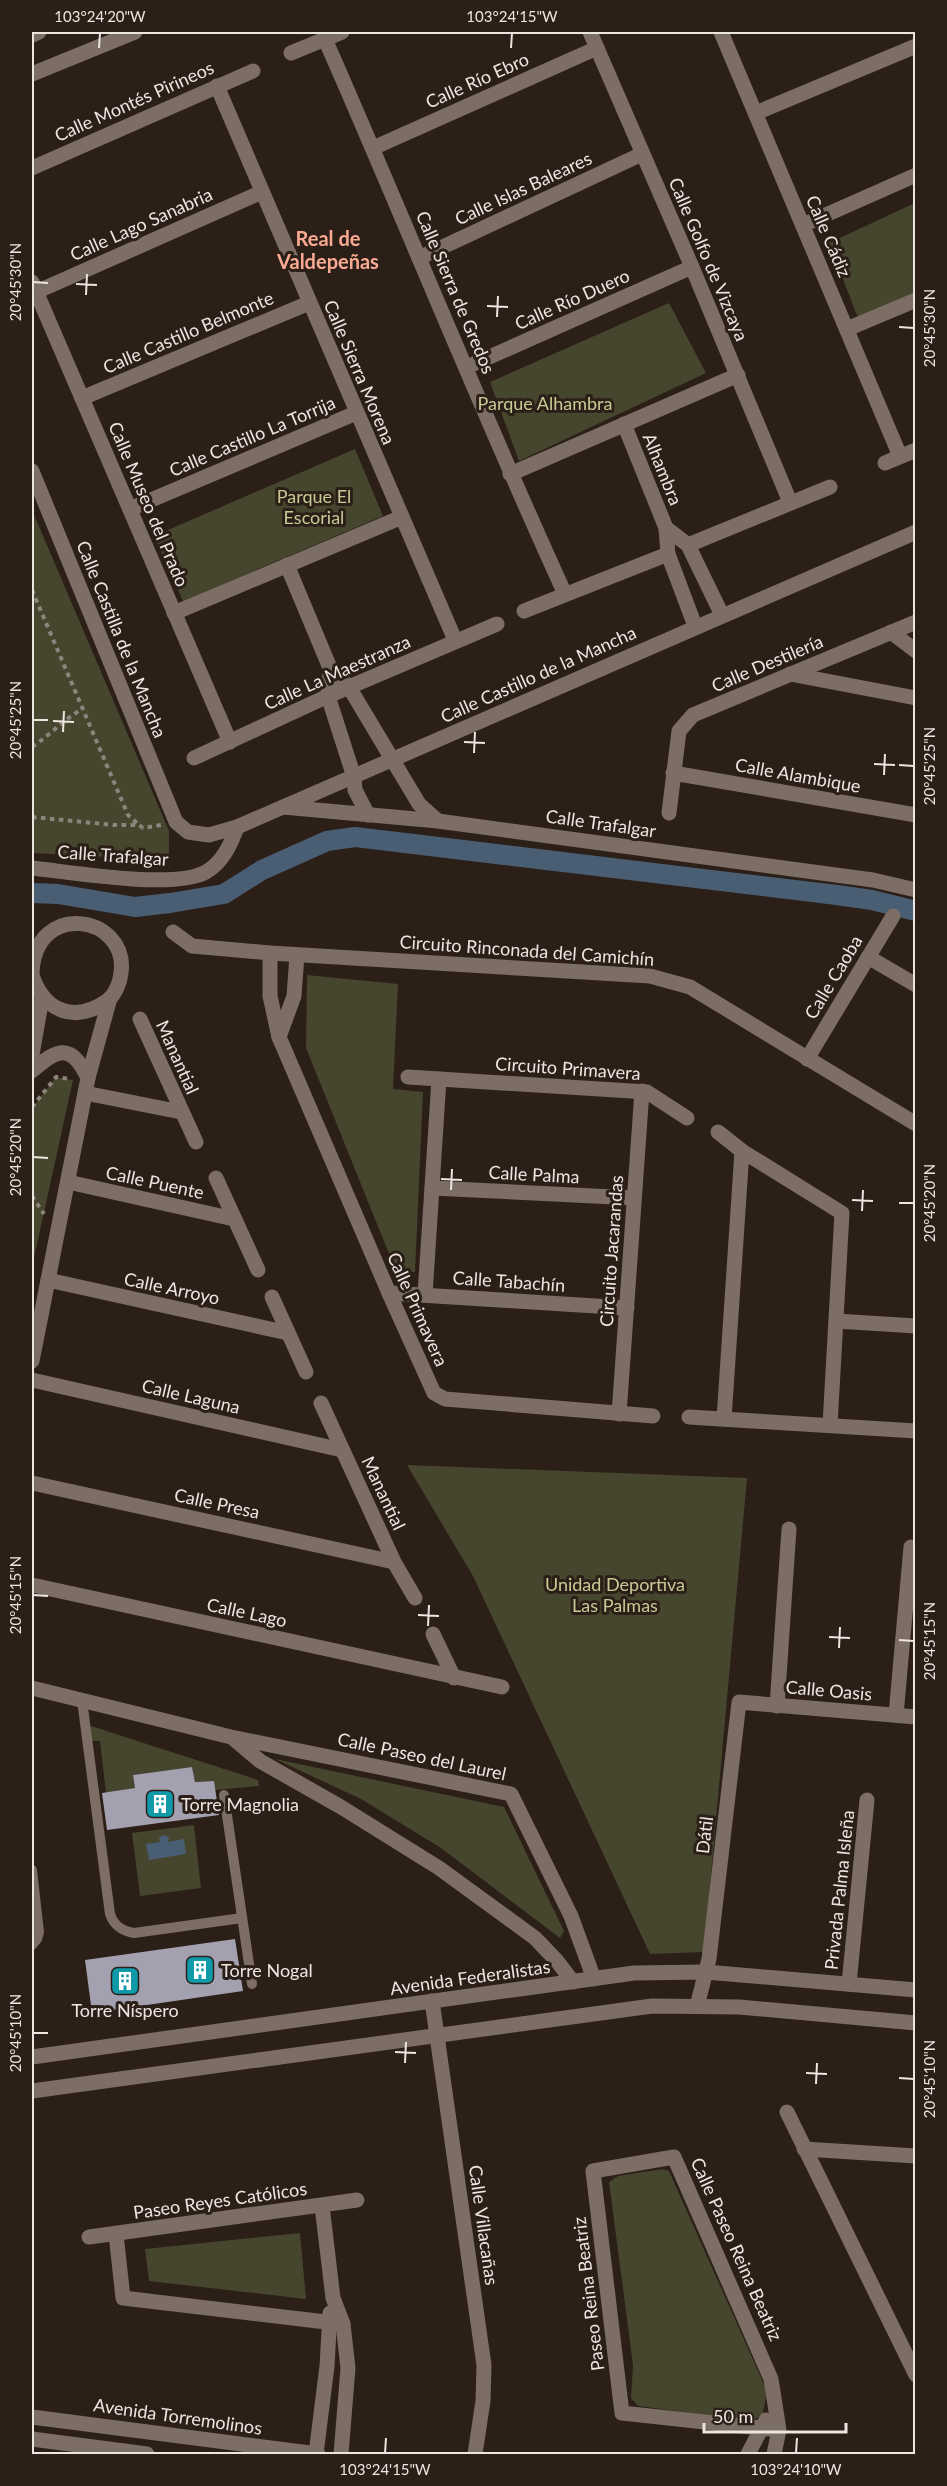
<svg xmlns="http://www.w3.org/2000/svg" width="947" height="2486" font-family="Lato,sans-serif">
	<rect width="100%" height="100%" fill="#2b1f18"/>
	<!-- green -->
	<g fill="#45462d">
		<polygon points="915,203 915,294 858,318 829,243"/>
		<polygon points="669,303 706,373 519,461 490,382"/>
		<polygon points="355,449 383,516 183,601 154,536"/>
		<polygon points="32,510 169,831 169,860 32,853"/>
		<polygon points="307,975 398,984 393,1089 423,1092 415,1272 396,1271 306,1048"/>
		<polygon points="56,1077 73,1080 32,1267 32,1108"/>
		<polygon points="407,1465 747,1478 704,1952 650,1954 473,1576"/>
		<polygon points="91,1726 258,1780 259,1786 215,1790 214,1781 195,1782 192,1767 133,1775 135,1788 106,1793 100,1741 90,1741"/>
		<polygon points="275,1759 504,1807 564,1931 560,1938 441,1848 361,1799"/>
		<polygon points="194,1825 201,1888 140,1896 132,1833"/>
		<polygon points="663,2169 669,2171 767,2391 763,2413 753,2421 638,2406 631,2398 633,2365 609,2182 618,2176"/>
		<polygon points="300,2233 306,2299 149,2281 145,2249"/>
	</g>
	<!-- water -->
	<polygon fill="#4a5e73" points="163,1835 169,1837 168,1842 184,1839 186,1854 149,1860 146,1844 160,1842 159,1838"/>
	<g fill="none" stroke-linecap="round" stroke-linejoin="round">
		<!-- canal -->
		<polyline stroke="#4a5e73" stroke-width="20" points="32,893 58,894 135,907 170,903 224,894 262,870 327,841 355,837 837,895 872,900 916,911"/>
	</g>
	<!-- building -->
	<g fill="#a3a1b0">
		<polygon points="192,1767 195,1782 214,1781 219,1815 107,1830 102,1793 135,1788 133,1775"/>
		<polygon points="235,1939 243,1991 92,2013 85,1960"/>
	</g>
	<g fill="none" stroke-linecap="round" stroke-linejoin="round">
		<!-- path -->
		<g stroke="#8e847e" stroke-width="4" stroke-dasharray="4.5 4.5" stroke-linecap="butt">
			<polyline points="32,590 128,815 139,825"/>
			<path d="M32 747C50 735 62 721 82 709"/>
			<polyline points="32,817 114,825 139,825 143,828 161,825"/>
			<polyline points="32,1107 56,1077 71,1079"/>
			<polyline points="32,1196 44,1214"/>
		</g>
		<!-- lane -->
		<g stroke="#7c6d65" stroke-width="10">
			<path d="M82 1700 110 1914C114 1926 122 1931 134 1933L242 1918"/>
			<polyline points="224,1795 252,1984"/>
			<polyline points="32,1870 39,1932 37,1939 32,1945"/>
		</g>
		<!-- street -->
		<g stroke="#7c6d65" stroke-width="15">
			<polyline points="590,32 692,267 790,502"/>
			<polyline points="721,32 900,456"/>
			<polyline points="32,35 39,32"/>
			<path d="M325 39C406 223 481 411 565 594"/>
			<polyline points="291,53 342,32"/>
			<polyline points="32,74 135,32"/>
			<polyline points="217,86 455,640"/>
			<polyline points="756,113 916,46"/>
			<polyline points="373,148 597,48"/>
			<polyline points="32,168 253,71"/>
			<polyline points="803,225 916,175"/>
			<polyline points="419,258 642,154"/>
			<polyline points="32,282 230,742"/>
			<polyline points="36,292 262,192"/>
			<polyline points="847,329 916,300"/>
			<polyline points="467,367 692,267"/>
			<polyline points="82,398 309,303"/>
			<polyline points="624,424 666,528 668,554 695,626"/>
			<polyline points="885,463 916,450"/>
			<polyline points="32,471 176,822 188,832 209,835 237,827 916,532"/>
			<polyline points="510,474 738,375"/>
			<polyline points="130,509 356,413"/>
			<polyline points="666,528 688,545 722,615"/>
			<polyline points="688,545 830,487"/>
			<polyline points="287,565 330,668 349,687 419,804 438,821"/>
			<polyline points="524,611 668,554"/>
			<polyline points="174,613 402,517"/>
			<polyline points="891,632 916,651"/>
			<polyline points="330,668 328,696 354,777 355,790 368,815"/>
			<polyline points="790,674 916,698"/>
			<polyline points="194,758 328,696 497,624"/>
			<polyline points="673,773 916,815"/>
			<polyline points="283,807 438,821 873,880 916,890"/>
			<polyline points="669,813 679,731 693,715 916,622"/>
			<path d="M32 868C71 872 174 890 206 872 223 862 231 844 237 827"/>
			<polyline points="173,932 192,946 270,953 650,976 690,987 916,1124"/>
			<polyline points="270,953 270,996 279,1037 389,1293 434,1393 445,1399 653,1416"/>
			<polyline points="868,957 916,985"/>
			<path d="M32 974C34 899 129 915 121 973 120 983 115 995 107 1001 74 1024 44 1011 32 975"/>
			<polyline points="140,1019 196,1142"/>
			<polyline points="279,1037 294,996 297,955"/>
			<polyline points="32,1055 42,998"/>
			<polyline points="807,1059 893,916"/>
			<path d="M32 1071C58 1048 71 1043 88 1078"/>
			<polyline points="408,1077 647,1092 687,1118"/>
			<polyline points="85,1093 181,1112"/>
			<polyline points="718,1132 742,1151 842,1213 830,1425"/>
			<polyline points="216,1178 258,1270"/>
			<polyline points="68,1182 234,1219"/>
			<polyline points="432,1188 634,1198"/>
			<polyline points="48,1280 288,1333"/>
			<polyline points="389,1293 627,1308"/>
			<polyline points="425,1295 439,1079"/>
			<polyline points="272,1297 306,1372"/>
			<polyline points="836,1321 916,1326"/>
			<polyline points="32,1361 88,1078 110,998"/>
			<polyline points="32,1380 342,1450"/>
			<polyline points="321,1403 394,1562 415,1598"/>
			<polyline points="619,1414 642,1091"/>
			<polyline points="689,1417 916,1431"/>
			<polyline points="724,1419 742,1151"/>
			<polyline points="32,1483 394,1562"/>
			<polyline points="32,1585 502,1687"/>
			<polyline points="433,1634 454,1678"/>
			<polyline points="32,1688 231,1737 511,1794 571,1916 594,1979"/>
			<polyline points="777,1706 789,1529"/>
			<polyline points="896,1715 911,1547"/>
			<polyline points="234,1739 260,1761 341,1807 439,1868 535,1938 557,1961 573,1982"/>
			<polyline points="849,1984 867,1800"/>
			<polyline points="432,2001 484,2365 483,2401 475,2454"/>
			<polyline points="697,2006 709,1959 739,1702 916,1717"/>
			<polyline points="787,2112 916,2375"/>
			<polyline points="804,2149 916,2156"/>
			<polyline points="322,2206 333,2298 343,2324 348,2368 341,2454"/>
			<polyline points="116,2234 123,2298 343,2324"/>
			<polyline points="89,2237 357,2200"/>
			<polyline points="32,2417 318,2454"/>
			<polyline points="32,2439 147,2454"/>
			<polyline points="316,2454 327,2366 330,2313"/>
			<polyline points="748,2454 766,2420"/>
			<polyline points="774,2454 779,2430 771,2379 674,2157 593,2171 622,2413 779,2430"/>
		</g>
		<!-- secondary -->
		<g stroke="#7c6d65" stroke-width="15">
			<polyline points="32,2057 634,1973 706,1972 916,1990"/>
			<polyline points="32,2091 652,2006 739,2007 916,2023"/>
		</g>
	</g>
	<!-- ticks -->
	<path fill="none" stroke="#ede5e0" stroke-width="2" d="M99 48 100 33M511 48 512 33M33 282 48 283M76 284 97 285M86 295 87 274M487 306 508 307M497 317 498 296M899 327 914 328M33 720H48M53 721 74 722M63 732 64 711M464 742 485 743M474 753 475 732M874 764 895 765M899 765 914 766M884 775 885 754M33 1157 48 1158M441 1179 462 1180M451 1190 452 1169M852 1200 873 1201M899 1203H914M862 1211 863 1190M33 1595 48 1596M418 1615 439 1616M428 1626 429 1605M829 1637 850 1638M899 1640 914 1641M839 1648 840 1627M33 2033H48M395 2052 416 2053M405 2063 406 2042M806 2073 827 2074M899 2078 914 2079M816 2084 817 2063M385 2453 386 2438M796 2453 797 2438"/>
	<!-- icons -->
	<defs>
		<g id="building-square" transform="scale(1.5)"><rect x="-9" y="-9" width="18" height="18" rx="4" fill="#0f9aa8" stroke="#2b1f18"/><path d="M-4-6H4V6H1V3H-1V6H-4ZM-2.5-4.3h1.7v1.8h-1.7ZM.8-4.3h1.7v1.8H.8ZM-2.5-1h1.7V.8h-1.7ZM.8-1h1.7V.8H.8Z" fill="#fff"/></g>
	</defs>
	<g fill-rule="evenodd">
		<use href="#building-square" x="160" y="1804"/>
		<use href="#building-square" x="200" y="1970"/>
		<use href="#building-square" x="125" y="1981"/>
	</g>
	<g text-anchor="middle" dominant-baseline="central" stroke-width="6" stroke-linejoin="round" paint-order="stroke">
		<!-- street labels -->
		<g font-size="18" fill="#ede5e0" stroke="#2b1f18">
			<text transform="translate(477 80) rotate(-24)">Calle Río Ebro</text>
			<text transform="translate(134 101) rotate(-24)">Calle Montés Pirineos</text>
			<text transform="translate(523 188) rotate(-25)">Calle Islas Baleares</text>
			<text transform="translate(141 224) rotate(-24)">Calle Lago Sanabria</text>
			<text transform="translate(829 236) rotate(67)">Calle Cádiz</text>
			<text transform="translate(709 259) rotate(67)">Calle Golfo de Vizcaya</text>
			<text transform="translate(456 292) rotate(67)">Calle Sierra de Gredos</text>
			<text transform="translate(572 299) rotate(-24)">Calle Río Duero</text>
			<text transform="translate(188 332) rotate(-23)">Calle Castillo Belmonte</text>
			<text transform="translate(360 372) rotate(67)">Calle Sierra Morena</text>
			<text transform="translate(252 436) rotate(-23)">Calle Castillo La Torrija</text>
			<text transform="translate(663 469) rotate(68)">Alhambra</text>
			<text transform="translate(149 504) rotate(67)">Calle Museo del Prado</text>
			<text transform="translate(122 639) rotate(68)">Calle Castilla de la Mancha</text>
			<text transform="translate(767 663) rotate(-23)">Calle Destilería</text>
			<text transform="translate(337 672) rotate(-24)">Calle La Maestranza</text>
			<text transform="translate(538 674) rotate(-24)">Calle Castillo de la Mancha</text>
			<text transform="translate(798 775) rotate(10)">Calle Alambique</text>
			<text transform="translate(601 823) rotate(8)">Calle Trafalgar</text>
			<text transform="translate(113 855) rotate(4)">Calle Trafalgar</text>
			<text transform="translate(527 950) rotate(4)">Circuito Rinconada del Camichín</text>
			<text transform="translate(833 977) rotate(-59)">Calle Caoba</text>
			<text transform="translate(178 1057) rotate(66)">Manantial</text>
			<text transform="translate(568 1068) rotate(4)">Circuito Primavera</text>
			<text transform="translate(534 1174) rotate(3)">Calle Palma</text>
			<text transform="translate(155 1182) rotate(12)">Calle Puente</text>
			<text transform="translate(611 1251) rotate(-86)">Circuito Jacarandas</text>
			<text transform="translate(509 1281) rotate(4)">Calle Tabachín</text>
			<text transform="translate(172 1288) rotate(12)">Calle Arroyo</text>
			<text transform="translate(418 1309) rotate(66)">Calle Primavera</text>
			<text transform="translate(191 1396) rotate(13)">Calle Laguna</text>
			<text transform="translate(384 1493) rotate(65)">Manantial</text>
			<text transform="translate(217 1503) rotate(12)">Calle Presa</text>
			<text transform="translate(247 1612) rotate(12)">Calle Lago</text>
			<text transform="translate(829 1690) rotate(5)">Calle Oasis</text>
			<text transform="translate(422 1756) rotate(12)">Calle Paseo del Laurel</text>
			<text transform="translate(704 1835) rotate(-83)">Dátil</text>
			<text transform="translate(839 1890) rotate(-84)">Privada Palma Isleña</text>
			<text transform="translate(470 1977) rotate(-8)">Avenida Federalistas</text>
			<text transform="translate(220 2200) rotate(-8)">Paseo Reyes Católicos</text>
			<text transform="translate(484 2225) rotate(82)">Calle Villacañas</text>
			<text transform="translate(737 2249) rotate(66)">Calle Paseo Reina Beatriz</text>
			<text transform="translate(588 2294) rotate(-97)">Paseo Reina Beatriz</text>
			<text transform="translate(178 2416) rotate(8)">Avenida Torremolinos</text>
		</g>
		<!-- park labels -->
		<g font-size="18" fill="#c7ca94" stroke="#2b1f18">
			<text x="545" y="403">Parque Alhambra</text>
			<text x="314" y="496">Parque El<tspan x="314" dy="21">Escorial</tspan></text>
			<text x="615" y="1584">Unidad Deportiva<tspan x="615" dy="21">Las Palmas</tspan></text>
		</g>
		<!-- poi labels -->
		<g font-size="18" fill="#ede5e0" stroke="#2b1f18" text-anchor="start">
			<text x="181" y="1804">Torre Magnolia</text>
			<text x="221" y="1970">Torre Nogal</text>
			<text x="125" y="2010" text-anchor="middle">Torre Níspero</text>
		</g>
		<!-- neighbourhood labels -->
		<g font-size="20" font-weight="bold" fill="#faaa92" stroke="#2b1f18">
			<text x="328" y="238">Real de<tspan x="328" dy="23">Valdepeñas</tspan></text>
		</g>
	</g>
	<!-- border -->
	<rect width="947" height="2486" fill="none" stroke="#2b1f18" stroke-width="66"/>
	<!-- scale -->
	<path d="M704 2423v9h142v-9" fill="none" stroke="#ede5e0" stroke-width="3"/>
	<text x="713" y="2423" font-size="18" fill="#ede5e0" stroke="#2b1f18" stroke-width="4.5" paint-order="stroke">50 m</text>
	<rect x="33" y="33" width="881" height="2420" fill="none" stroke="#ede5e0" stroke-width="2"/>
	<g font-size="15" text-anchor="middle" fill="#ede5e0">
		<text x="100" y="22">103°24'20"W</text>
		<text x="512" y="22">103°24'15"W</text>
		<text transform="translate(16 282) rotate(-90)" y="5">20°45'30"N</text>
		<text transform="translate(930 328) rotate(-90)" y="5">20°45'30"N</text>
		<text transform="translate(16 720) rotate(-90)" y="5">20°45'25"N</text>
		<text transform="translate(930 766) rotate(-90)" y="5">20°45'25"N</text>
		<text transform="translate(16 1157) rotate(-90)" y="5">20°45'20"N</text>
		<text transform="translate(930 1203) rotate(-90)" y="5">20°45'20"N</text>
		<text transform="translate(16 1595) rotate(-90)" y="5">20°45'15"N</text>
		<text transform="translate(930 1641) rotate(-90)" y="5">20°45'15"N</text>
		<text transform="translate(16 2033) rotate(-90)" y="5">20°45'10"N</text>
		<text transform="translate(930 2079) rotate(-90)" y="5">20°45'10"N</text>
		<text x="385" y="2475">103°24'15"W</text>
		<text x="796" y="2475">103°24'10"W</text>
	</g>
</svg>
